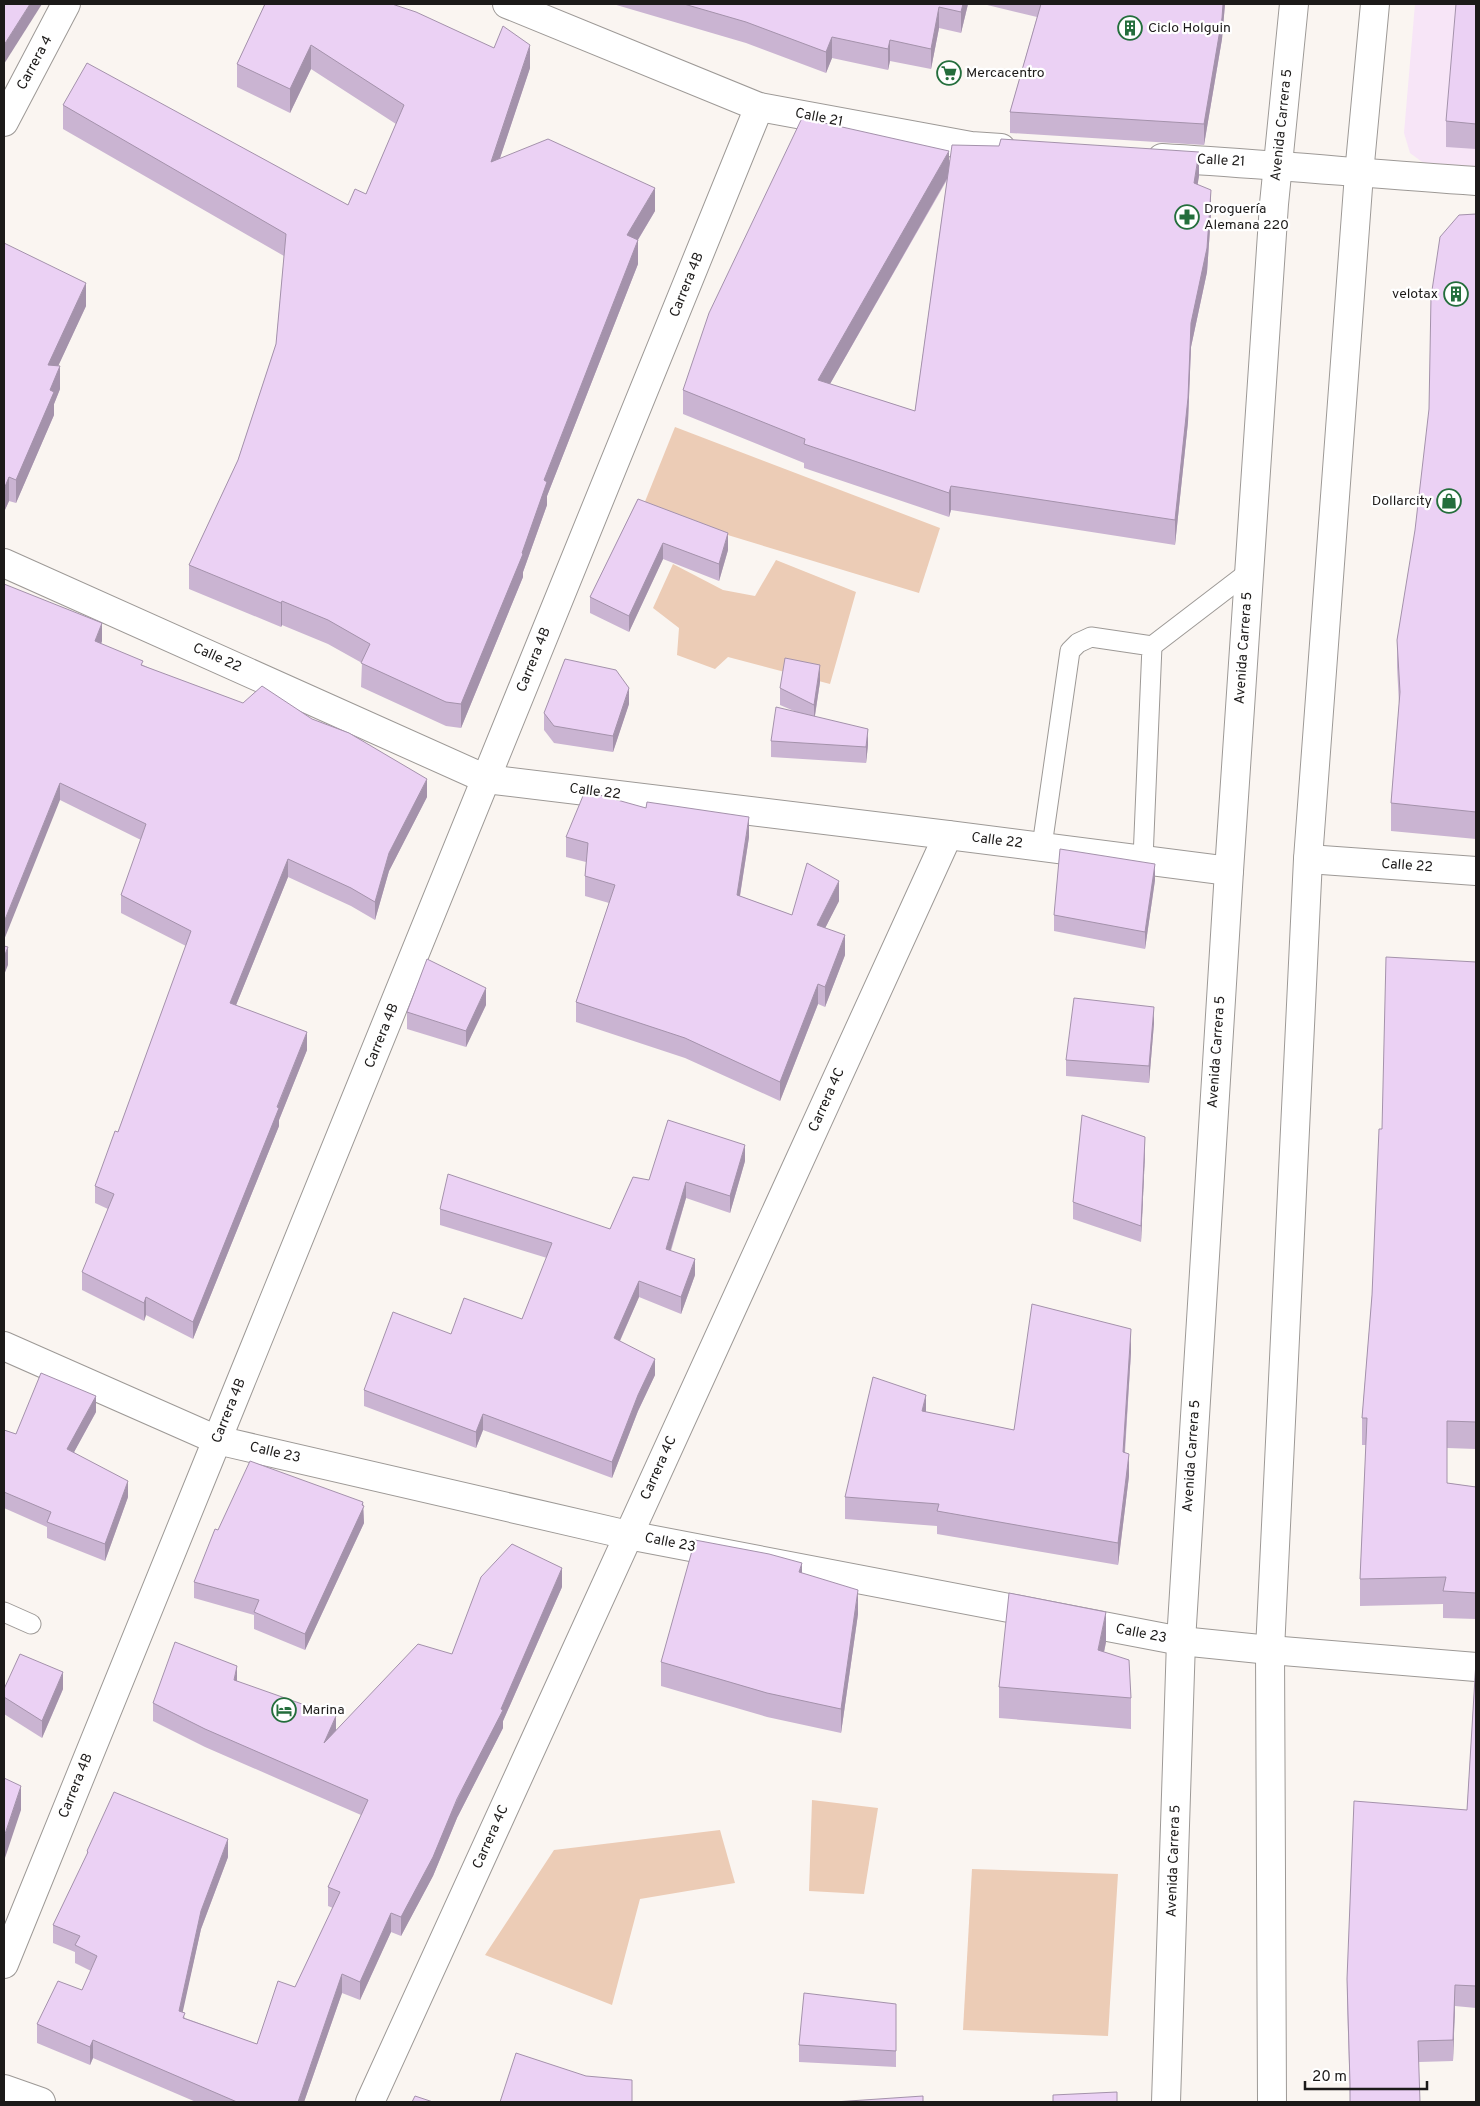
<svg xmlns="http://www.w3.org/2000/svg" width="1480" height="2106" font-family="Overpass,sans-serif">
	<rect width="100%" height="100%" fill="#faf5f1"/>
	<!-- commercial -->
	<polygon fill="#f7e5f7" points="1415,4 1476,4 1476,173 1433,170 1410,153 1404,133"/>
	<!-- green -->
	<g fill="#ecccb6">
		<polygon points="675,427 940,528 919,593 642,509"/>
		<polygon points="776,560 856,592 830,684 728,657 715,669 677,655 679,628 653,608 673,564 723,590 755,596"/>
		<polygon points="812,1800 878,1808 864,1894 809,1891"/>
		<polygon points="720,1830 735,1883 640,1899 612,2005 485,1955 554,1850"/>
		<polygon points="972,1869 1118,1874 1108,2036 963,2030"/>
	</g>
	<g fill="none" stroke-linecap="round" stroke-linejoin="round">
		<!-- lane casing -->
		<g stroke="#9d9996" stroke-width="21">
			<g id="lane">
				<polyline points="1152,646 1250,571"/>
				<polyline points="1042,846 1070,651 1078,643 1091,637 1152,646 1143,859"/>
				<polyline points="4,1612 31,1624"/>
			</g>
		</g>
		<!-- street casing -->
		<g stroke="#9d9996" stroke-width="30">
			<g id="street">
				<polyline points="507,4 759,107 971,146 1001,148"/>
				<path d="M1162 158C1267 164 1371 174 1476 181"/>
				<polyline points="4,563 486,779 948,835 1229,871"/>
				<polyline points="1308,859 1476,871"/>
				<polyline points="217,1440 759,107"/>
				<polyline points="1270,1650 1476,1667"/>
				<polyline points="4,2089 41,2102"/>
				<polyline points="370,2102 948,835"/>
			</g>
		</g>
		<!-- secondary casing -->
		<g stroke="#9d9996" stroke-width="30">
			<g id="secondary">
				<polyline points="4,122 66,4"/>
				<polyline points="4,1346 217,1440 628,1535 1181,1641 1270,1650"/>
				<polyline points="4,1964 217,1440"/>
				<polyline points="1166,2102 1181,1641 1229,871 1274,204 1294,4"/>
				<polyline points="1272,2102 1270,1650 1308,859 1359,174 1375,4"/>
			</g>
		</g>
		<!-- lane -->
		<use href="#lane" stroke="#fff" stroke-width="19"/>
		<!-- street -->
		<use href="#street" stroke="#fff" stroke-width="28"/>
		<!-- secondary -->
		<use href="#secondary" stroke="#fff" stroke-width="28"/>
	</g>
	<!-- wall -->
	<g fill="#cab4d2" fill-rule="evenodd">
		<polygon points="265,4 530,68 500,158 655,211 638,240 638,264 547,496 547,505 523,572 523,577 461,728 446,726 361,687 362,663 328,644 282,625 281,627 189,589 189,565 238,460 276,344 284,256 63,129 63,105 348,205 366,194 396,124 311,69 290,113 237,87 237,64"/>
		<polygon points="613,4 968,4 961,33 939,28 931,69 890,61 888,70 832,58 826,73 746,43"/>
		<polygon points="983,4 1225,4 1222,39 1204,145 1010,133 1010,112 1037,17"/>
		<polygon points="1476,4 1476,149 1446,147 1446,121"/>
		<path d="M949 160 1199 176 1197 185 1211 215 1207 272 1191 347 1188 422 1175 545 951 510 949 517 804 468V463L683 414V390ZM947 180 915 411 830 384 916 234Z"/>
		<polygon points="1476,214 1476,839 1391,831 1391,803 1399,704 1397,667 1397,640"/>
		<polygon points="4,243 86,306 58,366 60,389 54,404 54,415 16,503 9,501 4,512"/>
		<polygon points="638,499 728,550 719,581 663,559 629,632 590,613 590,597"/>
		<polygon points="4,584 102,641 101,644 143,665 427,797 389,871 375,920 351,906 288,877 236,1005 307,1050 279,1120 279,1126 193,1339 146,1315 144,1321 82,1290 82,1272 108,1209 95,1203 95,1186 118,1132 186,946 121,913 121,895 141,840 60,800"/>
		<polygon points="820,682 815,716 868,745 866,763 771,757 771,741 794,711 780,705 780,688"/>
		<polygon points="629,704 613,752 554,743 544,730 544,713"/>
		<polygon points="566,837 749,837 740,896 792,915 839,901 825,928 845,955 825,1007 818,1004 780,1101 685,1058 576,1022 576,1002 609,903 585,896 585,876 586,862 566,857"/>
		<polygon points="1155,880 1145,949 1054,931 1054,915"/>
		<polygon points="1476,962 1476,1449 1447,1448 1447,1483 1476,1487 1476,1619 1443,1618 1443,1604 1360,1606 1360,1579 1366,1445 1362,1445 1362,1418 1372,1295 1382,1129"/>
		<polygon points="486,1005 466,1047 407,1029 407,1012"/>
		<polygon points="1154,1023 1149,1083 1066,1076 1066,1060"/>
		<polygon points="1145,1153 1141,1242 1073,1219 1073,1202"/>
		<polygon points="745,1161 730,1213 686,1198 671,1251 695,1275 681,1314 639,1297 620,1341 655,1375 638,1411 612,1478 483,1430 476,1448 364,1406 364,1390 451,1334 522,1319 547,1258 440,1225 440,1209 610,1229 649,1180"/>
		<polygon points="1131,1352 1125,1453 1129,1476 1118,1565 937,1534 937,1526 845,1519 845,1497 926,1412 1014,1430"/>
		<polygon points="96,1412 74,1452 128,1497 105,1561 47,1538 47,1527 4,1508 4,1430 16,1434"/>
		<polygon points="363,1506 364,1523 305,1650 254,1629 254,1615 194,1598 194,1582 218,1530"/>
		<polygon points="802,1573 858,1614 841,1733 767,1717 661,1686 661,1662"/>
		<polygon points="562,1587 503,1721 503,1728 457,1818 433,1876 401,1936 391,1932 360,2000 342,1993 304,2102 196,2102 93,2058 90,2065 37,2043 37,2024 82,1990 91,1971 75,1963 75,1952 53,1943 53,1925 87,1856 87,1851 228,1857 201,1929 182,2012 185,2018 257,2044 295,1987 333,1908 328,1906 328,1887 361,1815 205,1747 153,1721 153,1703 237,1681 336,1730 452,1654"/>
		<polygon points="1106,1642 1104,1652 1131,1698 1131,1729 999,1718 999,1687"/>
		<polygon points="1476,1661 1476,2008 1455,2006 1453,2061 1419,2062 1350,2096 1347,2001 1347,1979 1467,1810"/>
		<polygon points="4,1689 63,1689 42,1738 4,1714"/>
		<polygon points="896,2004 896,2067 799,2062 799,2045"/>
	</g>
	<!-- shaded-wall -->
	<g fill="#a492ab">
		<polygon points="30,4 42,4 4,64 4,45"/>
		<polygon points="963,4 968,4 961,33 961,12"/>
		<polygon points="1223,4 1225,4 1222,39 1204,145 1204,124"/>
		<polygon points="939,7 939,28 931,69 931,49"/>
		<polygon points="832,37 832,58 826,73 826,52"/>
		<polygon points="890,40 890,61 888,70 888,49"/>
		<polygon points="311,45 311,69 290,113 290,89"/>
		<polygon points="530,45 530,68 491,185 491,162"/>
		<polygon points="949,151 949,175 818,405 818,380"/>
		<polygon points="1199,152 1199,176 1194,207 1194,183"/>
		<polygon points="655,188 655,211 627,258 627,235"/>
		<polygon points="1211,190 1211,215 1207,272 1191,347 1188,422 1175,545 1175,520 1191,323"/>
		<polygon points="638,240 638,264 547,496 547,505 523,572 523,577 461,728 461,704 522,553 544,480"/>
		<polygon points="86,283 86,306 48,388 48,365"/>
		<polygon points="60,366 60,389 54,404 54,415 16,503 16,480 50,390"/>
		<polygon points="9,477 9,501 4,512 4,489"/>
		<polygon points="951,486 951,510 949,517 949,493"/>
		<polygon points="728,533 728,550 719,581 719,564"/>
		<polygon points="663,543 663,559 629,632 629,616"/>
		<polygon points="282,601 282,625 281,627 281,603"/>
		<polygon points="102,623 102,641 95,659 95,641"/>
		<polygon points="820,665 820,682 814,721 814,705"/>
		<polygon points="629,688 629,704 613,752 613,736"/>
		<polygon points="868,729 868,745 866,763 866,747"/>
		<polygon points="427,779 427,797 389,871 375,920 375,902 389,853"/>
		<polygon points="60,783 60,800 4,940 4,922"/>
		<polygon points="749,817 749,837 737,914 737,895"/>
		<polygon points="288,859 288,877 230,1020 230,1003"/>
		<polygon points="1155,864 1155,880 1145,949 1145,932"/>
		<polygon points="839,881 839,901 817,944 817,925"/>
		<polygon points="845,935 845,955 825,1007 825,987"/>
		<polygon points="8,947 8,965 4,975 4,957"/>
		<polygon points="818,984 818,1004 780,1101 780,1082"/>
		<polygon points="486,988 486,1005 466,1047 466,1031"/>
		<polygon points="1154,1007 1154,1023 1149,1083 1149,1066"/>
		<polygon points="307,1032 307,1050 279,1120 279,1126 193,1339 193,1322"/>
		<polygon points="1145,1137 1145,1153 1141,1242 1141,1226"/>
		<polygon points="745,1145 745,1161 730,1213 730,1196"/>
		<polygon points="686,1182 686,1198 666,1265 666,1249"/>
		<polygon points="695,1259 695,1275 681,1314 681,1297"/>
		<polygon points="639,1281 639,1297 614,1354 614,1338"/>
		<polygon points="146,1297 146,1315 144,1321 144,1303"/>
		<polygon points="1131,1329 1131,1352 1123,1475 1123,1452"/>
		<polygon points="655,1359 655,1375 638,1411 612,1478 612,1462 638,1395"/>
		<polygon points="926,1395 926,1417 922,1411"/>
		<polygon points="96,1396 96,1412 67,1465 67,1449"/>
		<polygon points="483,1414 483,1430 476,1448 476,1432"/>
		<polygon points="1129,1454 1129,1476 1118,1565 1118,1543"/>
		<polygon points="128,1481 128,1497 105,1561 105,1544"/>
		<polygon points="363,1502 364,1523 305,1650 305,1634"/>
		<polygon points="802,1563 802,1587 799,1572"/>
		<polygon points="562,1568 562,1587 503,1721 503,1728 457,1818 433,1876 401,1936 401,1917 501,1709"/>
		<polygon points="858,1590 858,1614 841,1733 841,1709"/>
		<polygon points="1106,1612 1106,1642 1098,1681 1098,1650"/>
		<polygon points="237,1666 237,1684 234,1680"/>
		<polygon points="63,1672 63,1689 42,1738 42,1721"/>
		<polygon points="336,1716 336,1735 324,1743"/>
		<polygon points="21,1786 21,1810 4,1861 4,1837"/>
		<polygon points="228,1839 228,1857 201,1929 179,2029 179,2011 201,1911"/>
		<polygon points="391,1913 391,1932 360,2000 360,1982"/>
		<polygon points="342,1974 342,1993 304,2102 298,2102"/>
		<polygon points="1455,1985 1455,2006 1453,2061 1453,2040"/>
		<polygon points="93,2040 93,2058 90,2065 90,2047"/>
	</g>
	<!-- building -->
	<g fill="#ebd1f4" stroke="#a492ab">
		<polygon points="4,4 30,4 4,45"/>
		<polygon points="265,4 392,4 416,12 494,48 503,26 530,45 491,162 548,139 655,188 627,235 638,240 544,480 547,482 522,553 523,554 461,704 446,702 361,663 370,644 328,620 282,601 281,603 189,565 238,460 276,344 286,234 63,105 87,63 348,205 355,189 366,194 404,105 311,45 290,89 237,64"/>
		<polygon points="684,4 963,4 961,12 939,7 931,49 890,40 888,49 832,37 826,52 746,22"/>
		<polygon points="1041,4 1223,4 1222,18 1204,124 1010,112"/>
		<polygon points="1456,4 1476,4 1476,124 1446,121"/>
		<polygon points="802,118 949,151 818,380 915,411 952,145 999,146 1001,139 1199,152 1194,183 1211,190 1207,248 1191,323 1188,398 1175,520 951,486 949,493 804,444 805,439 683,390 709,313"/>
		<polygon points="1476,214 1476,812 1391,803 1400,692 1397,640 1415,530 1429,409 1431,297 1440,237 1459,215"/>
		<polygon points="4,243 86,283 48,365 60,366 50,390 54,392 16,480 9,477 4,489"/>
		<polygon points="638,499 728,533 719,564 663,543 629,616 590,597"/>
		<polygon points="4,584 102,623 95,641 143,661 141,665 243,703 262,686 312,719 349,733 427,779 389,853 375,902 351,888 288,859 230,1003 307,1032 277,1107 279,1108 193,1322 146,1297 144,1303 82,1272 114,1194 95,1186 115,1131 118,1132 191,931 121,895 146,824 60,783 4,922"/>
		<polygon points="785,658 820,665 814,705 780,688"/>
		<polygon points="565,659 616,670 629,688 613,736 554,726 544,713"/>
		<polygon points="776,707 868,729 866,747 771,741"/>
		<polygon points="585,791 646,808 647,802 749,817 737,895 792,915 807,863 839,881 817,925 845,935 825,987 818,984 780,1082 685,1038 576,1002 615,885 585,876 588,843 566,837"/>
		<polygon points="1060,849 1155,864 1145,932 1054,915"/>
		<polygon points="4,946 8,947 4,957"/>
		<polygon points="1386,957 1476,962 1476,1422 1447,1421 1447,1483 1476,1487 1476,1593 1443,1591 1446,1577 1360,1579 1367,1418 1362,1418 1372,1295 1379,1129 1382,1129"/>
		<polygon points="427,959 486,988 466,1031 407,1012"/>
		<polygon points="1074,998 1154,1007 1149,1066 1066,1060"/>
		<polygon points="1082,1115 1145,1137 1141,1226 1073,1202"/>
		<polygon points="668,1120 745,1145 730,1196 686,1182 666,1249 695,1259 681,1297 639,1281 614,1338 655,1359 638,1395 612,1462 483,1414 476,1432 364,1390 393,1312 451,1334 464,1298 522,1319 552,1243 440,1209 448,1174 610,1229 633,1177 649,1180"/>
		<polygon points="1032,1304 1131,1329 1123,1452 1129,1454 1118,1543 937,1511 939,1504 845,1497 873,1377 926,1395 922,1411 1014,1430"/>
		<polygon points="41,1373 96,1396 67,1449 128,1481 105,1544 47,1522 51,1512 4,1492 4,1430 16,1434"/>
		<polygon points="250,1461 363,1502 362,1505 364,1506 305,1634 254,1612 259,1600 194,1582 215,1529 218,1530"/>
		<polygon points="695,1540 769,1554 802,1563 799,1572 858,1590 841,1709 767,1693 661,1662"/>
		<polygon points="512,1544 562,1568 501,1709 503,1710 457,1799 433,1857 401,1917 391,1913 360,1982 342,1974 298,2102 237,2102 93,2040 90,2047 37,2024 58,1981 82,1990 97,1956 75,1945 80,1936 53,1925 88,1852 87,1851 114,1792 228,1839 201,1911 179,2011 185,2013 183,2018 257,2044 278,1981 295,1987 340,1892 328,1887 368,1800 205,1729 153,1703 175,1642 237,1666 234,1680 336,1716 324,1743 418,1644 452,1654 481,1577"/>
		<polygon points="1009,1593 1106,1612 1098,1650 1129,1660 1131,1698 999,1687"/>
		<polygon points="20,1654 63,1672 42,1721 4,1697 4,1689"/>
		<polygon points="1476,1661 1476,1986 1455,1985 1453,2040 1418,2041 1420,2102 1350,2102 1350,2084 1347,1979 1354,1801 1467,1810"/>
		<polygon points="4,1778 21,1786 4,1837"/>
		<polygon points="804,1993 896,2004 896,2051 799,2045"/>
		<polygon points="516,2053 586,2076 632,2080 632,2102 500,2102"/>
		<polygon points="1117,2092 1117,2102 1053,2102 1053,2095"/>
		<polygon points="415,2096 433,2102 412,2102"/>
		<polygon points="923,2096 923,2102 834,2102"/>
	</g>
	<!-- icons -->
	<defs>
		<g id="building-ring" transform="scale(1.25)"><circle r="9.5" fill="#fff" stroke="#246e3c" stroke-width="1.5"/><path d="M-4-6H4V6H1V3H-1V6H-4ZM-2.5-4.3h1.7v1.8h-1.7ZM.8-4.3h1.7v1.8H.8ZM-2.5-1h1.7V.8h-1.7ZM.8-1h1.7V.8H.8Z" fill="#246e3c"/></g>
		<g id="supermarket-ring" transform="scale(1.25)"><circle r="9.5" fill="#fff" stroke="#246e3c" stroke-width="1.5"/><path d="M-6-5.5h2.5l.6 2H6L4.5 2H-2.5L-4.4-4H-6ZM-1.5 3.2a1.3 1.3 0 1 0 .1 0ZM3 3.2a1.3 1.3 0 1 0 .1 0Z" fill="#246e3c"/></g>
		<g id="pharmacy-ring" transform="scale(1.25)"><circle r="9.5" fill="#fff" stroke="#246e3c" stroke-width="1.5"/><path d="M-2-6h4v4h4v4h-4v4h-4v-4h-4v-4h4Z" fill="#246e3c"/></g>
		<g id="shop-ring" transform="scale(1.25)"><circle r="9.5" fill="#fff" stroke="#246e3c" stroke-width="1.5"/><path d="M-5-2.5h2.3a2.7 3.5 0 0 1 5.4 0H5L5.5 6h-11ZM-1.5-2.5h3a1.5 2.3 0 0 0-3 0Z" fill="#246e3c"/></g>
		<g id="hotel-ring" transform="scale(1.25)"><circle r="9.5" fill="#fff" stroke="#246e3c" stroke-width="1.5"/><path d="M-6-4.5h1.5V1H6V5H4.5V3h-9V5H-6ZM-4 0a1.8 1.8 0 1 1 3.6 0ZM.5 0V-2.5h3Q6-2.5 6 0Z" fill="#246e3c"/></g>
	</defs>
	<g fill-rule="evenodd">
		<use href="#building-ring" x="1130" y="28"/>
		<use href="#supermarket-ring" x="949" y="73"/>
		<use href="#pharmacy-ring" x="1187" y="217"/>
		<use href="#building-ring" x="1456" y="294"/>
		<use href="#shop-ring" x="1449" y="501"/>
		<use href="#hotel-ring" x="284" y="1710"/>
	</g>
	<g text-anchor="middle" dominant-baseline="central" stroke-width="4.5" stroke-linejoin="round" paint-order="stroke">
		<!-- poi labels -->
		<g font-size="14" fill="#1c1a19" stroke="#fff" text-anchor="start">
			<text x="1148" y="28">Ciclo Holguin</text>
			<text x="966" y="73">Mercacentro</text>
			<text x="1204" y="209">Droguería<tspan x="1204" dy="16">Alemana 220</tspan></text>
			<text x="1438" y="294" text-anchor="end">velotax</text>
			<text x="1432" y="501" text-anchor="end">Dollarcity</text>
			<text x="302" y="1710">Marina</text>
		</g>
		<!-- street labels -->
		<g font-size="14" fill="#1c1a19" stroke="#fff">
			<text transform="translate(35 63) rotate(-62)">Carrera 4</text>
			<text transform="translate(819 118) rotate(11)">Calle 21</text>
			<text transform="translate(1282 125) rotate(-84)">Avenida Carrera 5</text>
			<text transform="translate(1221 161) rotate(3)">Calle 21</text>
			<text transform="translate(687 285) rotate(-68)">Carrera 4B</text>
			<text transform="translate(1244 648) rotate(-86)">Avenida Carrera 5</text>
			<text transform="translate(217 658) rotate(24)">Calle 22</text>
			<text transform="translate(534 660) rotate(-68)">Carrera 4B</text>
			<text transform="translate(595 792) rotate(7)">Calle 22</text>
			<text transform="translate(997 841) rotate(7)">Calle 22</text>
			<text transform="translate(1407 866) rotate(4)">Calle 22</text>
			<text transform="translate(382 1036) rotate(-68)">Carrera 4B</text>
			<text transform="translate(1217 1052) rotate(-86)">Avenida Carrera 5</text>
			<text transform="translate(827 1100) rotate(-66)">Carrera 4C</text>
			<text transform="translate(229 1411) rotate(-68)">Carrera 4B</text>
			<text transform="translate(275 1453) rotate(13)">Calle 23</text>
			<text transform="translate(1192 1456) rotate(-86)">Avenida Carrera 5</text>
			<text transform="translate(659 1468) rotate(-66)">Carrera 4C</text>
			<text transform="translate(670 1543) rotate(11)">Calle 23</text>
			<text transform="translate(1141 1634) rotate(11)">Calle 23</text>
			<text transform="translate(76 1786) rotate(-68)">Carrera 4B</text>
			<text transform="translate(491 1837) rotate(-66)">Carrera 4C</text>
			<text transform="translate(1174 1861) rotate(-88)">Avenida Carrera 5</text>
		</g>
	</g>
	<!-- border -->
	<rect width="1480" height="2106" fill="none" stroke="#1c1a19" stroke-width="10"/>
	<!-- scale -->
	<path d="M1305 2081v8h122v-8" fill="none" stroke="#1c1a19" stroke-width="2.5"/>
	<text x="1312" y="2081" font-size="15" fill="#1c1a19" stroke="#ffffff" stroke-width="4" paint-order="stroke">20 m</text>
</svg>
